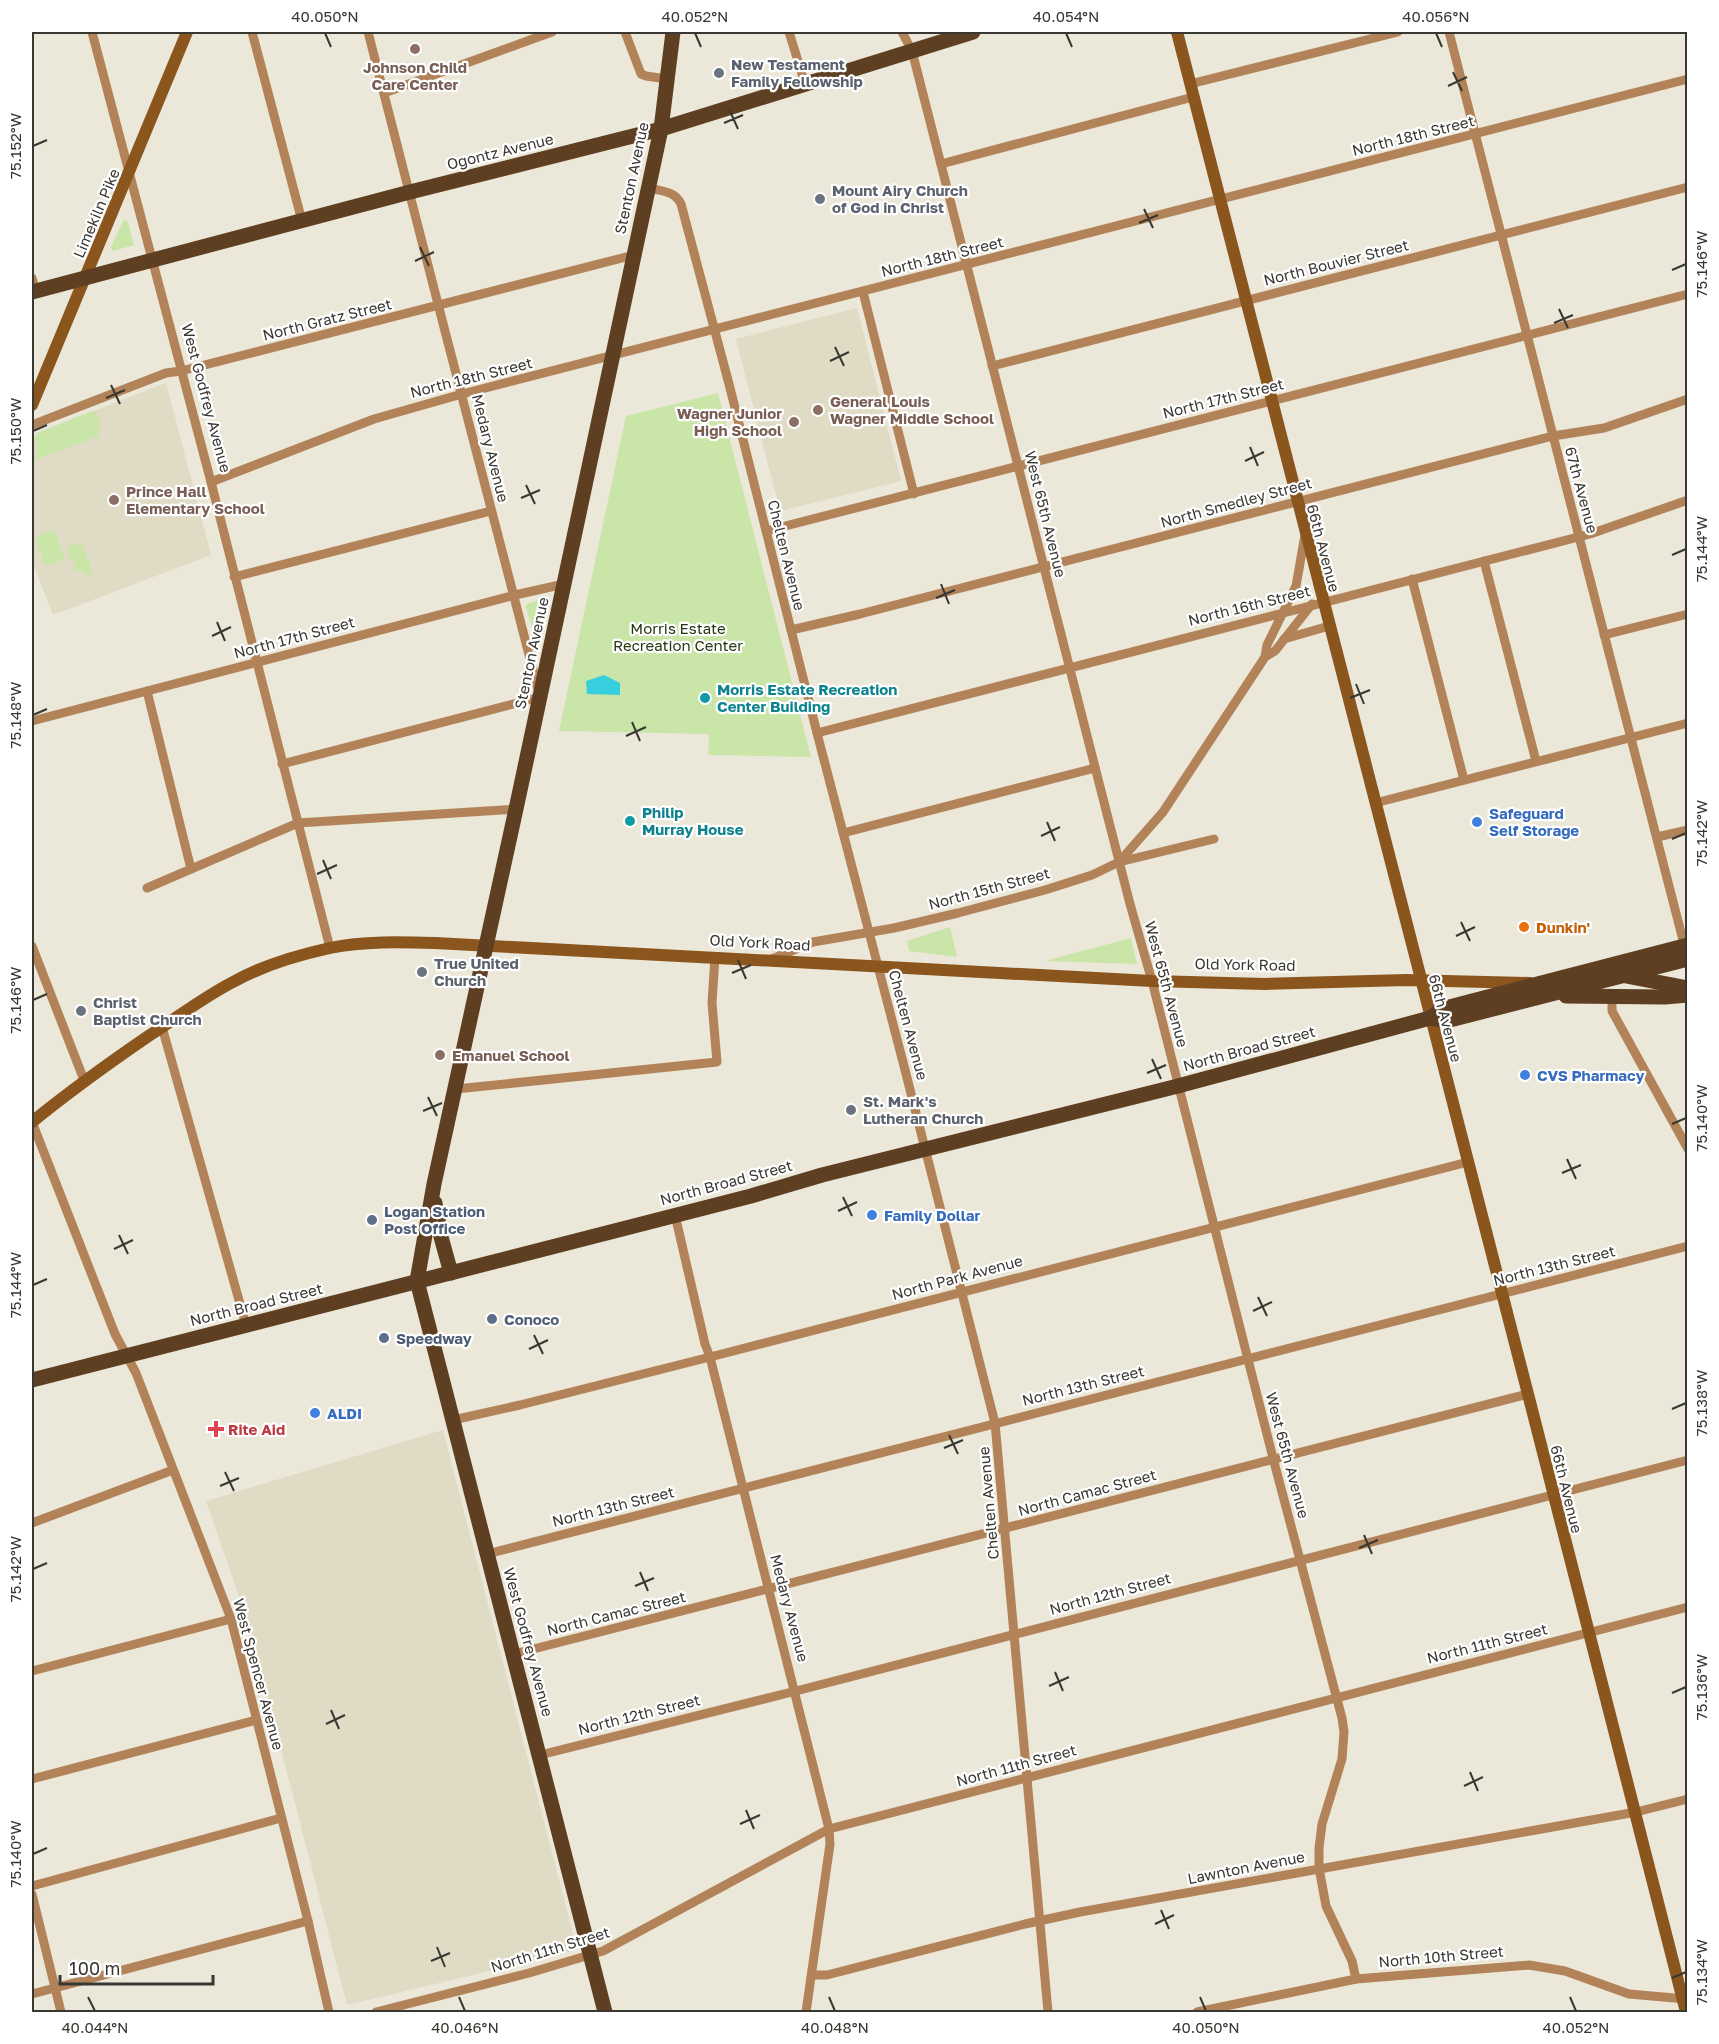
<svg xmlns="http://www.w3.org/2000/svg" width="1719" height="2044" font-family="'Golos Text',sans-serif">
	<rect width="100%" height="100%" fill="#ebe7d9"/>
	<!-- built -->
	<g fill="#e0dbc5">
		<polygon points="857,308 901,481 780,511 736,339"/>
		<polygon points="166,383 211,555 53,615 32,560 32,444 36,433"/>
		<polygon points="443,1430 577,1950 347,2005 249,1625 206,1501"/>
	</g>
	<!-- green -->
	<g fill="#c9e5a8">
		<polygon points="124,219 128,222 134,245 113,251 111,247"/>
		<polygon points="718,393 811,757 708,755 709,734 559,731 626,416"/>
		<polygon points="92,411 96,413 101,424 98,430 99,438 95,437 35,460 37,443 33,440 38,433"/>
		<polygon points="54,530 65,559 46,566 35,537"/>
		<polygon points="78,542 82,545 93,572 87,576 81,571 75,571 75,565 68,554 68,547"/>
		<polygon points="546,597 538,633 534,632 525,605"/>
		<polygon points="950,927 957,957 909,951 907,941"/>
		<polygon points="1131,938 1137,964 1045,961"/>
	</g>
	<!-- water -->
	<polygon fill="#37cfdd" points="604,675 620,683 620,695 587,694 586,681"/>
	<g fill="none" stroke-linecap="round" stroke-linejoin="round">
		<!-- street -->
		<g stroke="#b28358" stroke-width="9">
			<polyline points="92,32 211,482 330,948"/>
			<polyline points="252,32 302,221"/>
			<polyline points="625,32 641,74 646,76 667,79"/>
			<polyline points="789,32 805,84"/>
			<polyline points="902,32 912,51 1130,904 1152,981 1273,1458 1342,1718 1344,1732 1342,1759 1322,1824 1319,1848 1319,1868 1326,1906 1352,1961 1356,1979"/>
			<polyline points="1449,32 1685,948"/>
			<polyline points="1190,84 1398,32"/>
			<polyline points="384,93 552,32"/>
			<polyline points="941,164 1193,97"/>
			<path d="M648 188C661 191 675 191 681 204L729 384 817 733 904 1066 995 1423 1048 2012"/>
			<polyline points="32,278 36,291"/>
			<polyline points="863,292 914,494"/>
			<polyline points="992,366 1688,187"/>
			<polyline points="32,425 166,373 181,371 634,255"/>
			<polyline points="211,482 374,419 462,394 1688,79"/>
			<polyline points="766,531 1688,294"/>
			<polyline points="1484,561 1536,761"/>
			<polyline points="234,577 491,511"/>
			<polyline points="1412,579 1464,780"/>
			<polyline points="791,630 860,614 1553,436 1604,428 1688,399"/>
			<polyline points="1604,635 1688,614"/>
			<polyline points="1284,639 1329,626"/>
			<polyline points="1265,657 1275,651 1312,604"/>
			<polyline points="147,691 191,869"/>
			<polyline points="32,721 515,595 564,584"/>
			<polyline points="817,733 1590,534 1688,500"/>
			<path d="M282 764 540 697C482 475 425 254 368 32"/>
			<polyline points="1375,803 1688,723"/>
			<polyline points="843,833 1095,768"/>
			<polyline points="1657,837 1688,830"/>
			<polyline points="1119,862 1163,812 1265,657 1267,645 1296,586 1305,535"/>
			<polyline points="147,888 298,823 516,809"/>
			<polyline points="32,946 84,1080"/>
			<polyline points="772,959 813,942 894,928 958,913 1045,890 1092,875 1119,862 1214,839"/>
			<polyline points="1612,995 1612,1011 1688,1149"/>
			<polyline points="162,1027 246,1325"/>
			<polyline points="456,1089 717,1062 712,1003 715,957"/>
			<polyline points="32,1122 115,1334 136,1373 231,1619 308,1921 329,2012"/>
			<polyline points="675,1215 705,1344 710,1357 829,1829 830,1844 806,2012"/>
			<polyline points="453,1420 520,1405 710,1357 1468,1162"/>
			<polyline points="32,1523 173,1470"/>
			<polyline points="487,1554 1688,1246"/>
			<polyline points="514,1654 1528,1394"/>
			<polyline points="32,1671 231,1619"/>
			<polyline points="540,1755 796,1691 1688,1460"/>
			<polyline points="32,1779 256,1720"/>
			<polyline points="32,1886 281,1818"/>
			<polyline points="32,1894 61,2012"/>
			<polyline points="812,1975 827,1975 1025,1924 1080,1912 1636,1812 1688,1799"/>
			<polyline points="32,1994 308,1921"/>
			<polyline points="376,2012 529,1973 603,1951 829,1829 1688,1607"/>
			<polyline points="1197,2012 1356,1979 1529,1965 1565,1971 1629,1994 1686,1999"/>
		</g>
		<!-- secondary -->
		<g stroke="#8b561d" stroke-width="12">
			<polyline points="1177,32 1528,1394 1686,2012"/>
			<polyline points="32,405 187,32"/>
			<path d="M32 1122C70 1091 109 1063 150 1035 178 1017 205 996 235 981 264 965 298 955 330 948 364 941 400 942 435 943L1152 981 1265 984 1406 980 1530 983"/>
		</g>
		<!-- primary -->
		<g stroke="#5e3f21" stroke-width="15">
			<polyline points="32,292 410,192 661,129 973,32"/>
			<polyline points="1626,976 1688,988"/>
			<polyline points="1566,996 1665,997 1688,995"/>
			<polyline points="1430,1018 1446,1021 1688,959"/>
			<polyline points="435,1203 441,1237 451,1273"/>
			<polyline points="32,1380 751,1196 822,1175 1178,1086 1430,1018 1443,1008 1453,1006 1688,945"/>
			<polyline points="605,2012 417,1281 434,1184 516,809 661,129 673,32"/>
		</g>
	</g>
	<!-- ticks -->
	<path fill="none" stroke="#393732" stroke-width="2" d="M325 33 331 47M695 33 701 47M1066 33 1072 47M1436 33 1442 47M1453 72 1462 91M1448 86 1467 77M729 109 738 129M724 123 743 115M33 146 47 140M1144 209 1153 228M1139 223 1158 215M420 247 429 266M415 261 434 252M1672 270 1686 264M1559 309 1568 328M1554 323 1573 315M835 347 844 366M830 361 849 352M111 385 120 404M106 398 125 390M33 431 47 425M1250 447 1258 466M1245 461 1264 452M526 485 535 504M521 498 540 490M1672 555 1686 549M941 584 949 604M936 598 955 590M217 622 225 641M212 636 231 627M1356 684 1364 704M1350 698 1370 690M33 715 47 709M632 722 640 741M626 736 646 727M1047 822 1055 841M1041 836 1060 827M1672 839 1686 833M323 860 331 879M317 874 337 865M1461 922 1470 941M1456 936 1475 927M738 960 746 979M732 973 751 965M33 1000 47 994M1152 1059 1161 1079M1147 1073 1166 1065M428 1097 437 1116M423 1111 442 1103M1672 1124 1686 1118M1567 1159 1576 1179M1562 1173 1581 1165M843 1197 852 1216M838 1211 857 1202M119 1235 128 1254M114 1249 133 1240M33 1285 47 1279M1258 1297 1267 1316M1253 1311 1272 1302M534 1335 543 1354M529 1349 548 1340M1672 1409 1686 1403M949 1435 958 1454M944 1448 963 1440M225 1472 234 1491M220 1486 239 1478M1364 1535 1372 1554M1359 1548 1378 1540M33 1569 47 1563M640 1572 648 1591M635 1586 654 1578M1055 1672 1063 1691M1049 1686 1069 1677M1672 1693 1686 1687M331 1710 339 1729M326 1724 345 1715M1470 1772 1478 1791M1464 1786 1483 1777M746 1810 754 1829M740 1824 760 1815M33 1854 47 1848M1161 1910 1169 1929M1155 1924 1174 1915M437 1947 445 1967M431 1961 450 1953M1672 1978 1686 1972M88 1997 95 2011M459 1997 465 2011M829 1997 835 2011M1200 1997 1206 2011M1570 1997 1576 2011"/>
	<!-- markers -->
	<g fill="#8d6e63" stroke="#fff" stroke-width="2">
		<circle cx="415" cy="49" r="6"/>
		<circle cx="818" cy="410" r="6"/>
		<circle cx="794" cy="422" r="6"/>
		<circle cx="114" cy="500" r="6"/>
		<circle cx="440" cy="1055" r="6"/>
	</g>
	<g fill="#6b7280" stroke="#fff" stroke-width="2">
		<circle cx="719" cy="73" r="6"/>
		<circle cx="820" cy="199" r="6"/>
		<circle cx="422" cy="972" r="6"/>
		<circle cx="81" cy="1011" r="6"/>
		<circle cx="851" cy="1110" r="6"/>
	</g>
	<g fill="#0f9aa8" stroke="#fff" stroke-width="2">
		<circle cx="705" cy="698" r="6"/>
		<circle cx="630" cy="821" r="6"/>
	</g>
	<g fill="#3f7fe0" stroke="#fff" stroke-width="2">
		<circle cx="1477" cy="822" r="6"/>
		<circle cx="1525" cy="1075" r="6"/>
		<circle cx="872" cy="1215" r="6"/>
		<circle cx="315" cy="1413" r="6"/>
	</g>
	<circle fill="#e8710a" stroke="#fff" stroke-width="2" cx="1524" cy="927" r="6"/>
	<g fill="#5c6f8a" stroke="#fff" stroke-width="2">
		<circle cx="372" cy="1220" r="6"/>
		<circle cx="492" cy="1319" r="6"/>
		<circle cx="384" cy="1338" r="6"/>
	</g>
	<path fill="#e0444e" stroke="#fff" stroke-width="2" d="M213 1420h6v6h6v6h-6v6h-6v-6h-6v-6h6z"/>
	<g text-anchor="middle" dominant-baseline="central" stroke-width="4.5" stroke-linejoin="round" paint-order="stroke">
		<!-- worship labels -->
		<g font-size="15" font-weight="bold" fill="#5b616d" stroke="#fff" text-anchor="start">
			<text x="731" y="64">New Testament<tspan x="731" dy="17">Family Fellowship</tspan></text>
			<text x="832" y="190">Mount Airy Church<tspan x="832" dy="17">of God in Christ</tspan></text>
			<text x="434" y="963">True United<tspan x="434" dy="17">Church</tspan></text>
			<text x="93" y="1002">Christ<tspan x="93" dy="17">Baptist Church</tspan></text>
			<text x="863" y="1101">St. Mark's<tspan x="863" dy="17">Lutheran Church</tspan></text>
		</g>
		<!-- education labels -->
		<g font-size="15" font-weight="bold" fill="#785e54" stroke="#fff" text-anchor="start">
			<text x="415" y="67" text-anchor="middle">Johnson Child<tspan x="415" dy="17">Care Center</tspan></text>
			<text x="830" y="401">General Louis<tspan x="830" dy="17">Wagner Middle School</tspan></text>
			<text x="782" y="413" text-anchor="end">Wagner Junior<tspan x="782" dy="17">High School</tspan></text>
			<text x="126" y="491">Prince Hall<tspan x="126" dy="17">Elementary School</tspan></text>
			<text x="452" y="1055">Emanuel School</text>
		</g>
		<!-- street labels -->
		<g font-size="15" fill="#393732" stroke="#fff">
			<text transform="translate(1413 135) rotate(-14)">North 18th Street</text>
			<text transform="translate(500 151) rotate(-14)">Ogontz Avenue</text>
			<text transform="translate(631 178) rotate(-78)">Stenton Avenue</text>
			<text transform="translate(96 213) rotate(-67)">Limekiln Pike</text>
			<text transform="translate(942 256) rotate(-14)">North 18th Street</text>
			<text transform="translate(1336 262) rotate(-14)">North Bouvier Street</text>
			<text transform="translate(327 319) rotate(-14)">North Gratz Street</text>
			<text transform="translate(471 377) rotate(-14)">North 18th Street</text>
			<text transform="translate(207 398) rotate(75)">West Godfrey Avenue</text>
			<text transform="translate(1223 398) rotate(-14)">North 17th Street</text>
			<text transform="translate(491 448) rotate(76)">Medary Avenue</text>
			<text transform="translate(1582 490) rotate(75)">67th Avenue</text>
			<text transform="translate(1236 502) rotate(-15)">North Smedley Street</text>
			<text transform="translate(1046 514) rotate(76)">West 65th Avenue</text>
			<text transform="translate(1324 548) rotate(75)">66th Avenue</text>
			<text transform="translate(787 555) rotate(76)">Chelten Avenue</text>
			<text transform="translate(1249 605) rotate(-14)">North 16th Street</text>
			<text transform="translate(294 637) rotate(-15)">North 17th Street</text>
			<text transform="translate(531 653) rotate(-78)">Stenton Avenue</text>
			<text transform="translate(989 888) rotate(-15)">North 15th Street</text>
			<text transform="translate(760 942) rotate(3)">Old York Road</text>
			<text transform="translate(1245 964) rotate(1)">Old York Road</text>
			<text transform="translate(1167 984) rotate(75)">West 65th Avenue</text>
			<text transform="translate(1446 1018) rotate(75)">66th Avenue</text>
			<text transform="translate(909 1025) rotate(75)">Chelten Avenue</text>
			<text transform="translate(1249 1048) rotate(-15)">North Broad Street</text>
			<text transform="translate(726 1182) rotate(-15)">North Broad Street</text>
			<text transform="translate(1554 1265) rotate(-14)">North 13th Street</text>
			<text transform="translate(957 1277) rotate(-15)">North Park Avenue</text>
			<text transform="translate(256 1304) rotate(-14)">North Broad Street</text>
			<text transform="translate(1083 1385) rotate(-14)">North 13th Street</text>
			<text transform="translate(1288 1455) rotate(75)">West 65th Avenue</text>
			<text transform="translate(1567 1489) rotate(76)">66th Avenue</text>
			<text transform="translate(1087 1492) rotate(-15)">North Camac Street</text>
			<text transform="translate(988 1503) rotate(-95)">Chelten Avenue</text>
			<text transform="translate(613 1506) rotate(-14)">North 13th Street</text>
			<text transform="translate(1110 1593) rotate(-15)">North 12th Street</text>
			<text transform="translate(790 1608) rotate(75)">Medary Avenue</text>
			<text transform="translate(616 1613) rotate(-14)">North Camac Street</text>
			<text transform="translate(529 1642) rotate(75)">West Godfrey Avenue</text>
			<text transform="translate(1487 1643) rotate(-14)">North 11th Street</text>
			<text transform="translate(259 1674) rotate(75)">West Spencer Avenue</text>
			<text transform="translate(639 1714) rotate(-14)">North 12th Street</text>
			<text transform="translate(1016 1765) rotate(-15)">North 11th Street</text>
			<text transform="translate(1246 1867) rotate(-11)">Lawnton Avenue</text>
			<text transform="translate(550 1949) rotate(-17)">North 11th Street</text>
			<text transform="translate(1441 1956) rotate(-5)">North 10th Street</text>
		</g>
		<!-- park labels -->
		<g font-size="15" fill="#283712" stroke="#fff">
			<text x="678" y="628">Morris Estate<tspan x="678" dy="17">Recreation Center</tspan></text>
		</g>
		<!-- culture labels -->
		<g font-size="15" font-weight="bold" fill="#0d838f" stroke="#fff" text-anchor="start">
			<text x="717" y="689">Morris Estate Recreation<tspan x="717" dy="17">Center Building</tspan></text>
			<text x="642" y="812">Philip<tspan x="642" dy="17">Murray House</tspan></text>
		</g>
		<!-- shop labels -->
		<g font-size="15" font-weight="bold" fill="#366cbe" stroke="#fff" text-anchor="start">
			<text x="1489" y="813">Safeguard<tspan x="1489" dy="17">Self Storage</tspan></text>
			<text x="1537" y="1075">CVS Pharmacy</text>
			<text x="884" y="1215">Family Dollar</text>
			<text x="327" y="1413">ALDI</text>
		</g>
		<!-- food labels -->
		<g font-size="15" font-weight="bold" fill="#c56008" stroke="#fff" text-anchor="start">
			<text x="1536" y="927">Dunkin'</text>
		</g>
		<!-- service labels -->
		<g font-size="15" font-weight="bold" fill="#4e5e75" stroke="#fff" text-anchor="start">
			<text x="384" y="1211">Logan Station<tspan x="384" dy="17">Post Office</tspan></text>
			<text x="504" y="1319">Conoco</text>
			<text x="396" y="1338">Speedway</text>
		</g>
		<!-- health labels -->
		<g font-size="15" font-weight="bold" fill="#be3a42" stroke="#fff" text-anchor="start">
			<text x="228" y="1429">Rite Aid</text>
		</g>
	</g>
	<!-- border -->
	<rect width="1719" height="2044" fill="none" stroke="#ffffff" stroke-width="66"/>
	<!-- scale -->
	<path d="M60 1975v9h153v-9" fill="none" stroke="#393732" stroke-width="3"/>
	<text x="69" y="1975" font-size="18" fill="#393732" stroke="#ffffff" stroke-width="4.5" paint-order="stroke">100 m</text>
	<rect x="33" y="33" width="1653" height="1978" fill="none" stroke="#393732" stroke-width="2"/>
	<g font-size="15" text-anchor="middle" fill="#393732">
		<text x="325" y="22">40.050°N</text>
		<text x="695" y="22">40.052°N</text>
		<text x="1066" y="22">40.054°N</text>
		<text x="1436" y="22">40.056°N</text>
		<text transform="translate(16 146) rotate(-90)" y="5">75.152°W</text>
		<text transform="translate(1702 264) rotate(-90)" y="5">75.146°W</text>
		<text transform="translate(16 431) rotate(-90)" y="5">75.150°W</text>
		<text transform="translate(1702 549) rotate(-90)" y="5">75.144°W</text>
		<text transform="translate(16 715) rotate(-90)" y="5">75.148°W</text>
		<text transform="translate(1702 833) rotate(-90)" y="5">75.142°W</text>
		<text transform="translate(16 1000) rotate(-90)" y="5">75.146°W</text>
		<text transform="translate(1702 1118) rotate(-90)" y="5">75.140°W</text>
		<text transform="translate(16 1285) rotate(-90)" y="5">75.144°W</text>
		<text transform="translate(1702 1403) rotate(-90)" y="5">75.138°W</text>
		<text transform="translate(16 1569) rotate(-90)" y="5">75.142°W</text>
		<text transform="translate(1702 1687) rotate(-90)" y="5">75.136°W</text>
		<text transform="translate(16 1854) rotate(-90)" y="5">75.140°W</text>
		<text transform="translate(1702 1972) rotate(-90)" y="5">75.134°W</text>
		<text x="95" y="2033">40.044°N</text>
		<text x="465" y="2033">40.046°N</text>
		<text x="835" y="2033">40.048°N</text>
		<text x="1206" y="2033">40.050°N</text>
		<text x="1576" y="2033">40.052°N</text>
	</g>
</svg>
